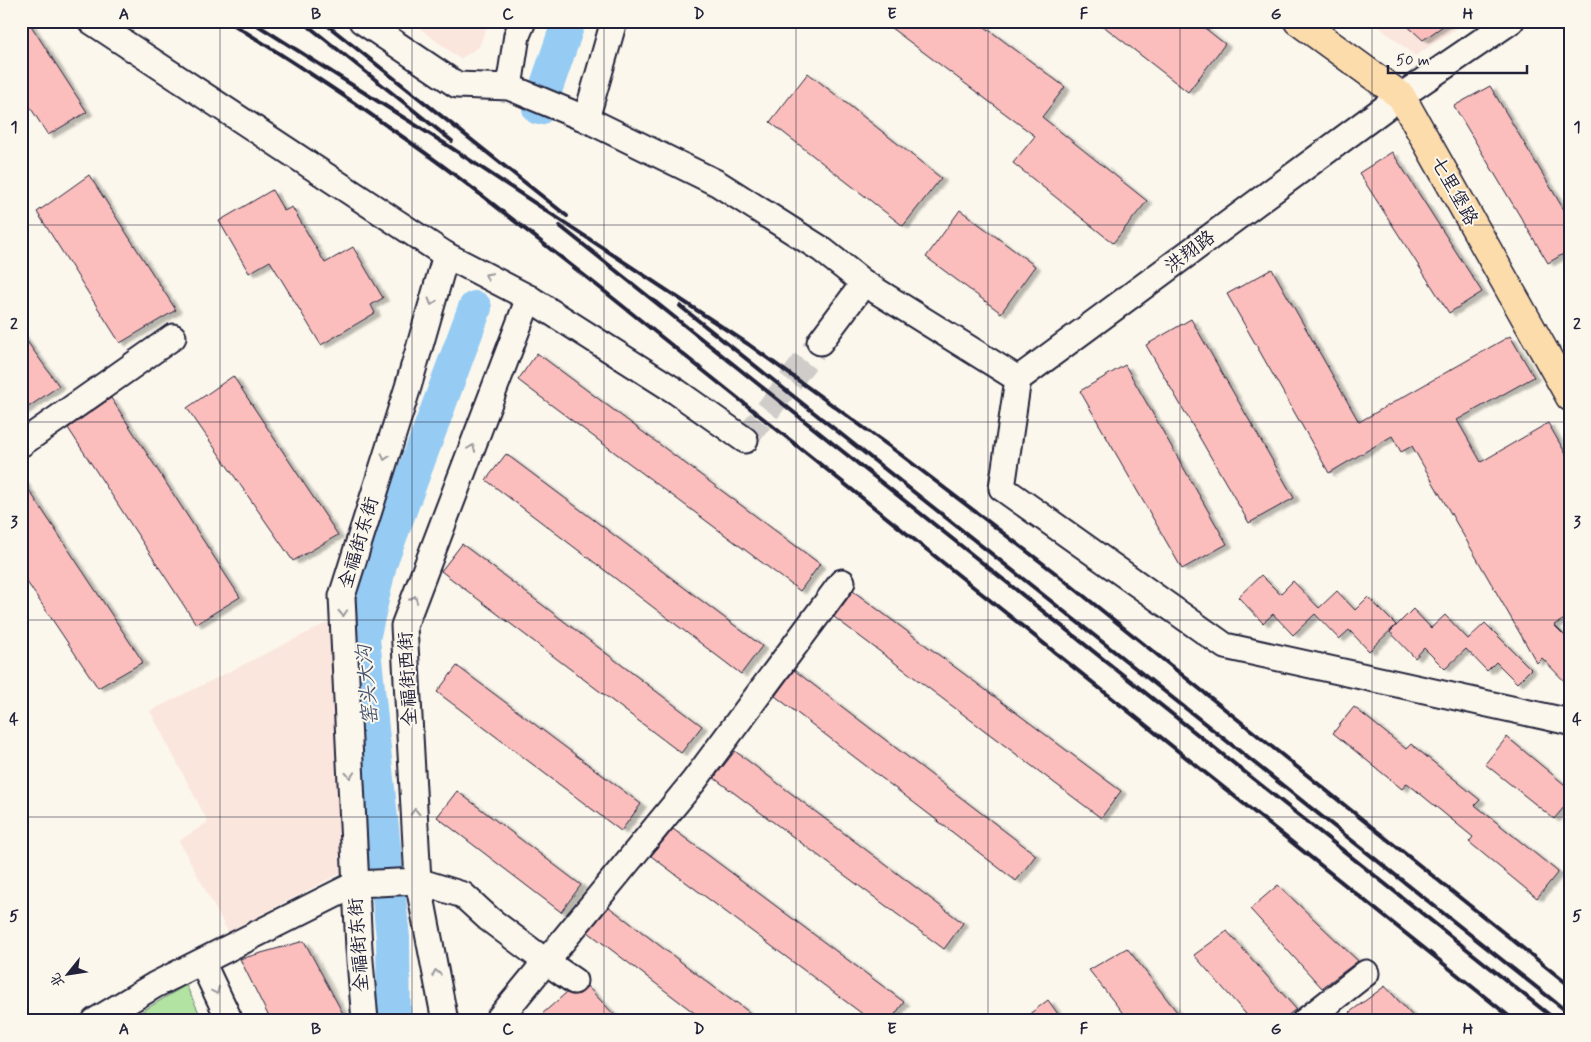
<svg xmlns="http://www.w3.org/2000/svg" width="1591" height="1042" font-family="Mynerve,'LXGW WenKai TC',sans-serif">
	<defs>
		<filter id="shadow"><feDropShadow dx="5.5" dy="3" stdDeviation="1" flood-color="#0004"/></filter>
	</defs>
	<rect width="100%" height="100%" fill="#fbf7ec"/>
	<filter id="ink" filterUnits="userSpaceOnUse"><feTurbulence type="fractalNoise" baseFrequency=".02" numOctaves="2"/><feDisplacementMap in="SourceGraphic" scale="10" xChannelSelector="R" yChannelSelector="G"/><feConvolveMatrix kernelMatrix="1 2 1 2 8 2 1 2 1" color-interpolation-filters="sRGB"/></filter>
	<g filter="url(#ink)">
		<!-- built -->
		<g fill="#fbe6de">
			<polygon points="410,21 489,21 479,47 460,59"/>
			<polygon points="1372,21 1468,21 1415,56"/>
			<polygon points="333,620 341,873 228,932 179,841 208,822 150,711"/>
		</g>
		<!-- green -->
		<polygon fill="#b2e3a2" stroke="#6a826e" points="186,985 203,1021 126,1021"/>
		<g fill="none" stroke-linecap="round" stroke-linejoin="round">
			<!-- river -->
			<g stroke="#96ccf4" stroke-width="34">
				<polyline points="539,108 569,21"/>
				<polyline points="394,1021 393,938 363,639 380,564 475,308"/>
			</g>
		</g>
		<!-- building -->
		<g fill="#fbbebc" stroke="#22223b" filter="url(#shadow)">
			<polygon points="21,21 28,21 87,112 48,135 21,93"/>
			<polygon points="882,21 977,21 1065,87 1042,117 1147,201 1113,243 1013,163 1035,136"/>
			<polygon points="1097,21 1196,21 1225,44 1188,92"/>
			<polygon points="1402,21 1450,21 1423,40"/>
			<polygon points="808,73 941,178 903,226 770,122"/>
			<polygon points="1490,86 1570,220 1570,250 1548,263 1454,106"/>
			<polygon points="1392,152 1482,292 1449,313 1359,173"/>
			<polygon points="89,175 176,310 120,343 37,212"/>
			<polygon points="272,190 284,211 292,207 325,263 353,247 383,298 371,305 375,313 321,345 270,261 249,273 219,221"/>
			<polygon points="960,210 1035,266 1001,313 926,257"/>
			<polygon points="1272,269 1359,422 1510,336 1534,377 1457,420 1481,462 1548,423 1570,461 1570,616 1554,625 1570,641 1570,687 1542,658 1537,663 1412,446 1401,452 1392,436 1329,473 1227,294"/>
			<polygon points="1191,319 1294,498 1249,523 1146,345"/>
			<polygon points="21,333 59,386 21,412"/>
			<polygon points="537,353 820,564 800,591 518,380"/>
			<polygon points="1125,365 1227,544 1182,569 1080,391"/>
			<polygon points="233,376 338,535 293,561 187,408"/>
			<polygon points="111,398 240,597 196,624 68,428"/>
			<polygon points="506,454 762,646 741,674 486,480"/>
			<polygon points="21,478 143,662 98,688 21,573"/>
			<polygon points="462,544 702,726 681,753 441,571"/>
			<polygon points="1261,575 1280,594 1293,581 1319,608 1337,591 1355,610 1368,597 1396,625 1369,651 1349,630 1339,639 1315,614 1293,635 1273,614 1263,623 1238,597"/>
			<polygon points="853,591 1121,791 1101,818 834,617"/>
			<polygon points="1413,609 1431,628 1445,615 1468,639 1485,623 1531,669 1517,683 1496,662 1487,671 1466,649 1445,669 1424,648 1415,658 1390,632"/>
			<polygon points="457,666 641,804 621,831 437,692"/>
			<polygon points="794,670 1036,855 1016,881 775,696"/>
			<polygon points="1354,707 1406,749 1411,744 1480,800 1475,805 1558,872 1537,898 1469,842 1473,837 1407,783 1402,789 1333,733"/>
			<polygon points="1507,737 1570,789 1570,800 1554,819 1485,764"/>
			<polygon points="735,751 963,923 944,949 714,778"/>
			<polygon points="457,791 581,885 561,912 437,817"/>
			<polygon points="673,829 904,1002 890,1021 872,1021 651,856"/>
			<polygon points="1278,885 1358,961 1322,988 1250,909"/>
			<polygon points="609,907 735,1003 736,1002 760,1021 705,1021 588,932"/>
			<polygon points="1227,931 1296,1009 1281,1021 1252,1021 1194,955"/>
			<polygon points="304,941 347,1021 271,1021 240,959"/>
			<polygon points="1127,948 1184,1021 1129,1021 1089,970"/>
			<polygon points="587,986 620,1021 534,1021 566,993 572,995 580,994"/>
			<polygon points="1385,986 1417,1021 1357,1021 1350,1012"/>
			<polygon points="1048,1000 1063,1021 1020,1021"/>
		</g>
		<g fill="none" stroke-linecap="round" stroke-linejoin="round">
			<!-- minor-tunnel -->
			<polyline stroke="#d0ccc9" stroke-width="25" stroke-dasharray="25 12" stroke-linecap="butt" points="745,440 820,342"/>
			<!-- minor casing -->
			<g stroke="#22223b" stroke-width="29">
				<g id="minor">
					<polyline points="91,21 446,255 529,298 677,392 745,440"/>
					<polyline points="362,21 457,85 509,87 586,119 717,183 821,249 864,283 820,342"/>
					<polyline points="509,87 517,35 523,21"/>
					<polyline points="586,119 614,21"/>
					<polyline points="864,283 1018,379 1401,96 1511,21"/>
					<polyline points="1018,379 1002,488 1225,646 1570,722"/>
					<polyline points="21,444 173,337"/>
					<polyline points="202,962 230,1021"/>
					<polyline points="95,1021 155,985 356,884 418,881 463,895 489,919 545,961 574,981"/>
					<polyline points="365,1021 359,949 342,596 408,387 446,255"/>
					<polyline points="445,1021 418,881 404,626 529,298"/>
					<polyline points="497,1021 694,781 842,582"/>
					<polyline points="1305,1021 1366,973"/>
				</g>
			</g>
			<!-- major casing -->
			<g stroke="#22223b" stroke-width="31">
				<polyline id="major" points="1298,21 1401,96 1570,397"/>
			</g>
			<!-- minor -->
			<use href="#minor" stroke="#fbf7ec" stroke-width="25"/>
			<!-- major -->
			<use href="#major" stroke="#fddcac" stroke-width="28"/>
			<!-- rail -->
			<g stroke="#22223b" stroke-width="4">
				<path d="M228 21C282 55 336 89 387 126 460 176 529 233 599 287L1515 1021"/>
				<polyline points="251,21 447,145 748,344 900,454 1054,572 1570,986"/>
				<polyline points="302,21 452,141"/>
				<polyline points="322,21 567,216"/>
				<polyline points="560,226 1557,1021"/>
				<polyline points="680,306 1570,1014"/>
			</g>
		</g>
		<!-- one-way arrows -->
		<defs><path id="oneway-chevron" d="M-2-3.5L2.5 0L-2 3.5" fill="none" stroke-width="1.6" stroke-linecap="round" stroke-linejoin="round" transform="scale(1.25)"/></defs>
		<g stroke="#99979c">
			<use href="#oneway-chevron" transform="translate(488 276) rotate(-153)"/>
			<use href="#oneway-chevron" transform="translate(432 302) rotate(106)"/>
			<use href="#oneway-chevron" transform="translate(472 448) rotate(-69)"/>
			<use href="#oneway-chevron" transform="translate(385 457) rotate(107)"/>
			<use href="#oneway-chevron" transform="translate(414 599) rotate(-69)"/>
			<use href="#oneway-chevron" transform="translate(343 613) rotate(87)"/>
			<use href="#oneway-chevron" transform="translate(350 775) rotate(87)"/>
			<use href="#oneway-chevron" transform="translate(415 812) rotate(-93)"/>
			<use href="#oneway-chevron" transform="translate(436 973) rotate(-101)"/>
			<use href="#oneway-chevron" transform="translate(216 991) rotate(64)"/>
		</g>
	</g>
	<!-- grid -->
	<path fill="none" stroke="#22223b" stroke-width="1" stroke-opacity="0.55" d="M220 21V1021M412 21V1021M604 21V1021M796 21V1021M988 21V1021M1180 21V1021M1372 21V1021M21 225H1570M21 422H1570M21 620H1570M21 817H1570"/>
	<g text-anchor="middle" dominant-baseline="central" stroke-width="4" stroke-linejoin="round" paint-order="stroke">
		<!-- street labels -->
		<g font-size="19" fill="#22223b" stroke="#fbf7ec">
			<text transform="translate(1454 191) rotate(61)">七里堡路</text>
			<text transform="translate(1190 252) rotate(-37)">洪翔路</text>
			<text transform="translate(359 543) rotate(-73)">全福街东街</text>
			<text transform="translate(408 679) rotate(-93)">全福街西街</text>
			<text transform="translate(359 945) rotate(-94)">全福街东街</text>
		</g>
		<!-- water labels -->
		<g font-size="20" font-style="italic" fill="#455572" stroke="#fbf7ec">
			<text transform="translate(368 685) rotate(-95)">窑头大沟</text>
		</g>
	</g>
	<!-- margin -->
	<rect width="1591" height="1042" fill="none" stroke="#fbf7ec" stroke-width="55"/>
	<!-- north arrow -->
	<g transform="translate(68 974) rotate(240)" stroke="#fbf7ec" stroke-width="4" paint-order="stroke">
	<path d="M0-4L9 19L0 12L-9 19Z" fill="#22223b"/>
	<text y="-8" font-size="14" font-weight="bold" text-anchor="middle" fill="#22223b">北</text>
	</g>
	<!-- scale -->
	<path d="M1388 65v8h139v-8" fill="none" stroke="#22223b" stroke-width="2.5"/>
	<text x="1396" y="65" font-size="15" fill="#22223b" stroke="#fbf7ec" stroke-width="4" paint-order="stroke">50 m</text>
	<rect x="28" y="28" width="1536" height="986" fill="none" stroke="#22223b" stroke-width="2"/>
	<g font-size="16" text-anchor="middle" font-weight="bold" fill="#22223b">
		<text x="124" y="19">A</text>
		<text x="316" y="19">B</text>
		<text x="508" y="19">C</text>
		<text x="699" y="19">D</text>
		<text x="892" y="19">E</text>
		<text x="1084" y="19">F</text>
		<text x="1276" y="19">G</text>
		<text x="1468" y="19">H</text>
		<text x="14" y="132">1</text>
		<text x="1577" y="132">1</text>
		<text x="14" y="329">2</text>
		<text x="1577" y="329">2</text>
		<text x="14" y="527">3</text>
		<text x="1577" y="527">3</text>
		<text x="14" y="724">4</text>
		<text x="1577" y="724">4</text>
		<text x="14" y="921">5</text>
		<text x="1577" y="921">5</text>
		<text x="124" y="1034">A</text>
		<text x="316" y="1034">B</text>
		<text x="508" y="1034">C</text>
		<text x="699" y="1034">D</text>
		<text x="892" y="1034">E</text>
		<text x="1084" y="1034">F</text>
		<text x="1276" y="1034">G</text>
		<text x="1468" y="1034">H</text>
	</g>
</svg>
